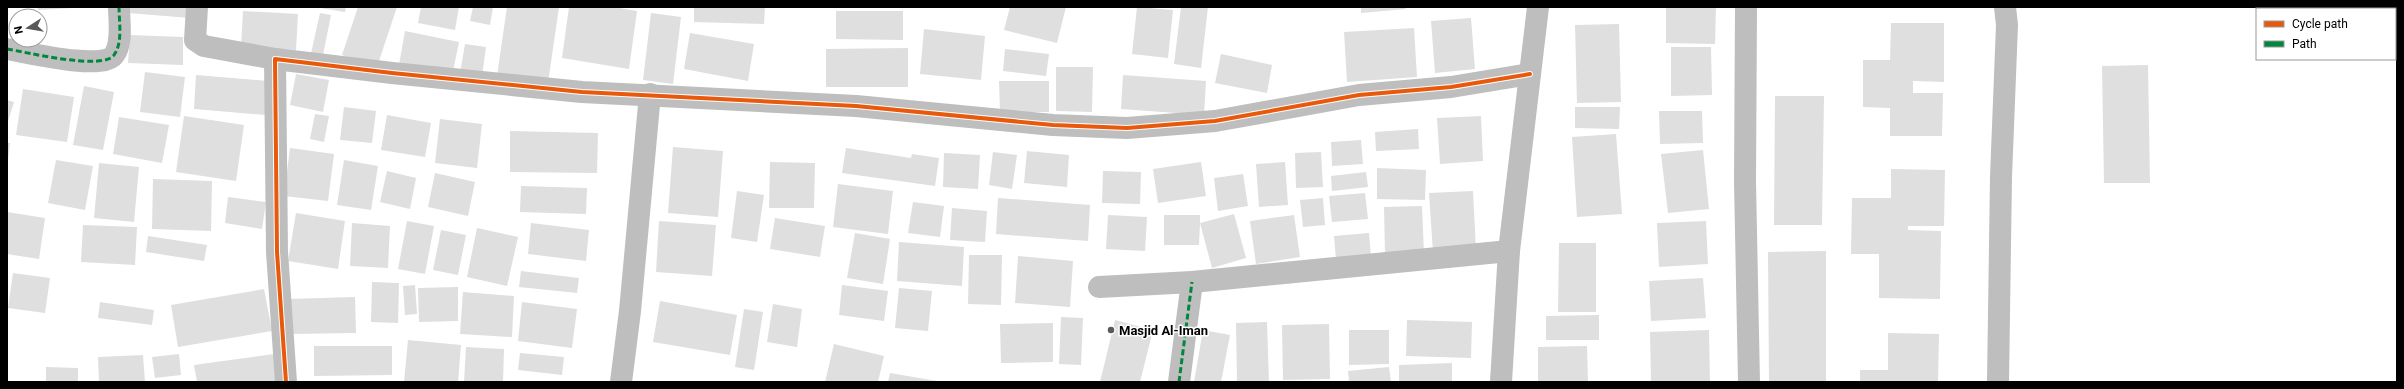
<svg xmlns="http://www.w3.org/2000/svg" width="2404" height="389" font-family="Roboto,sans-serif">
	<rect width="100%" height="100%" fill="#fff"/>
	<!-- building -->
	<g fill="#dfdfdf">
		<polygon points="38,7 73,7 73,8 38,10"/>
		<polygon points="128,7 191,7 190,18 128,13"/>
		<polygon points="314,7 346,7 345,12"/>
		<polygon points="358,7 397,7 377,67 342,55"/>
		<polygon points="421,7 459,7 455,30 418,23"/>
		<polygon points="473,7 493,7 490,25 470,21"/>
		<polygon points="507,7 559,7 548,83 497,76"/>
		<polygon points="569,7 613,7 637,11 629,69 562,58"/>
		<polygon points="694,7 765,7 764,24 694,22"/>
		<polygon points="1010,7 1066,7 1057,43 1004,30"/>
		<polygon points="1137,7 1173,10 1168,58 1132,54"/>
		<polygon points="1181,7 1208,7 1201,68 1174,64"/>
		<polygon points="1361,7 1405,7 1406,9 1361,13"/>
		<polygon points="1666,7 1716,7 1715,44 1666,43"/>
		<polygon points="243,11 298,14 296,50 241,47"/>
		<polygon points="836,11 903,11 903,40 836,39"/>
		<polygon points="320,13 331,15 322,60 310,58"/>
		<polygon points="651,13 681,17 673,84 643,80"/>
		<polygon points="1471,18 1475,69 1435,73 1431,21"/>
		<polygon points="1891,23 1944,23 1944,82 1913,81 1913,93 1943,93 1942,136 1890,136 1890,108 1863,107 1863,60 1890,60"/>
		<polygon points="1619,24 1621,102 1577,103 1575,25"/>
		<polygon points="1414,28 1417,77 1347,82 1344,32"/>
		<polygon points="924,29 985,36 981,80 920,74"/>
		<polygon points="405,31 459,42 452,76 399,65"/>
		<polygon points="690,33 754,44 748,81 684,69"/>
		<polygon points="130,35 183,37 183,65 128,63"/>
		<polygon points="465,44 486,47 482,76 460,73"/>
		<polygon points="1671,47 1711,47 1712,95 1671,96"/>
		<polygon points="908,48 908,87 826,87 826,49"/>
		<polygon points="1005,49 1049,54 1046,76 1003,71"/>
		<polygon points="1221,54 1272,65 1267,93 1215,83"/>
		<polygon points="2148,65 2150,183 2104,183 2102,66"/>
		<polygon points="1056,67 1093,67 1092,112 1056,111"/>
		<polygon points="145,72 185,77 180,117 140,112"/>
		<polygon points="296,74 329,80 323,112 290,105"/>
		<polygon points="196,75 268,81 266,115 194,109"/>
		<polygon points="1123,75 1206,81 1204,115 1121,109"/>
		<polygon points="999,81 1049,81 1049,112 1000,112"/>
		<polygon points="84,86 114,92 103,150 73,145"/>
		<polygon points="23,89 74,97 67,142 16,135"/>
		<polygon points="1775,96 1824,96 1822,225 1774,225"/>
		<polygon points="7,100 14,102 7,125"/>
		<polygon points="344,107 376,111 372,143 340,140"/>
		<polygon points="1575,107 1620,107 1619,129 1575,128"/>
		<polygon points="1659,111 1702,111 1703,143 1660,144"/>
		<polygon points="315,114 329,116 324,142 310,139"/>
		<polygon points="387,115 431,123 425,157 381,150"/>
		<polygon points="184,116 244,125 236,181 176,172"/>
		<polygon points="1481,116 1483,161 1440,164 1437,118"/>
		<polygon points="119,117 169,125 162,163 113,154"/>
		<polygon points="440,119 482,124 477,168 435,163"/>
		<polygon points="1418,129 1419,149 1376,151 1375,132"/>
		<polygon points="510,131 598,133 597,173 510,172"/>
		<polygon points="1616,134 1622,214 1577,217 1572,137"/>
		<polygon points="1361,140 1363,164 1332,166 1331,142"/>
		<polygon points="7,143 10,143 8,160 7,160"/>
		<polygon points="673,147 723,151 718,217 668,213"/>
		<polygon points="290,148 334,154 328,201 284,196"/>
		<polygon points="846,148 911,158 912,154 939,158 935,186 842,173"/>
		<polygon points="1703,150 1709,209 1668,213 1661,154"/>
		<polygon points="1027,151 1069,155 1067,187 1024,183"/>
		<polygon points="993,152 1017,155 1012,189 989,185"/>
		<polygon points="1321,152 1323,187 1296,188 1295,153"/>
		<polygon points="944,153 980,155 978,189 943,187"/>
		<polygon points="56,160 93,166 85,210 48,203"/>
		<polygon points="344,160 378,166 371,210 337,205"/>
		<polygon points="770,162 815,163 814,208 769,208"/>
		<polygon points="1201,162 1206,196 1158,203 1153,169"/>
		<polygon points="1285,162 1288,205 1259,207 1256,164"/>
		<polygon points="99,163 139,167 134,222 94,218"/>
		<polygon points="1377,168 1426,170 1425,200 1377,199"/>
		<polygon points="1891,169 1945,170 1944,226 1908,226 1908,230 1941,231 1940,299 1879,298 1879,254 1851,254 1852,198 1891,198"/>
		<polygon points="387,171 416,178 410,209 380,202"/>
		<polygon points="1103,171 1141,172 1140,204 1102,203"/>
		<polygon points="1366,172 1368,187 1332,191 1331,176"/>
		<polygon points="435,173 475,182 468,216 428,207"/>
		<polygon points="1243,174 1248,206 1218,211 1214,178"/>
		<polygon points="153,179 212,181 211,231 152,229"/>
		<polygon points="838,184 893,191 888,234 833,227"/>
		<polygon points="521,186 587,188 586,214 520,212"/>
		<polygon points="737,191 764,195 757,242 731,238"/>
		<polygon points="1473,191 1476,251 1433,253 1429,193"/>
		<polygon points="1365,193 1368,219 1332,222 1329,196"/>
		<polygon points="228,197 266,202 262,229 225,223"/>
		<polygon points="998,198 1090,205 1088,241 996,234"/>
		<polygon points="1323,198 1325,225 1303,227 1300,200"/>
		<polygon points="913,202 944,206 940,237 908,233"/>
		<polygon points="1422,206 1424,254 1385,255 1384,207"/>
		<polygon points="952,208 987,211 985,242 950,240"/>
		<polygon points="7,212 45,218 39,259 7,254"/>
		<polygon points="296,213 345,221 338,269 288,261"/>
		<polygon points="1234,214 1246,258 1212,268 1200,223 1199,245 1164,245 1164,215 1200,215 1200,223"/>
		<polygon points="1108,215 1147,217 1145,251 1106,249"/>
		<polygon points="1294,215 1300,257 1256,264 1250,221"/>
		<polygon points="775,218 825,226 820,257 770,249"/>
		<polygon points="407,221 434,226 425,274 398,269"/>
		<polygon points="659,221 716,225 712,276 656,272"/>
		<polygon points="1706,221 1708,264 1659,267 1657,223"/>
		<polygon points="352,223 390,226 388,268 350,266"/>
		<polygon points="531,223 589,230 586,261 528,254"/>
		<polygon points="83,225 137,227 135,265 81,262"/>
		<polygon points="477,228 518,237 507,286 467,277"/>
		<polygon points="441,230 466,235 458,275 433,270"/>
		<polygon points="855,233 890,239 883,284 847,278"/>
		<polygon points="1369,233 1371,257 1336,260 1334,236"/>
		<polygon points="148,236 207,245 204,261 146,252"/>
		<polygon points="899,242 964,247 962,286 897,281"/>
		<polygon points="1559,243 1596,243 1596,312 1558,312"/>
		<polygon points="1826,251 1826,382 1769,382 1768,252"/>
		<polygon points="969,255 1002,255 1001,305 968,304"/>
		<polygon points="1018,256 1073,261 1070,307 1015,303"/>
		<polygon points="521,271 579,278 577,293 519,287"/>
		<polygon points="13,273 50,278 45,313 8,308"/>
		<polygon points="1703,278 1706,318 1651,321 1649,281"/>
		<polygon points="372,282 399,283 398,323 371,322"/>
		<polygon points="415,285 417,314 405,315 403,286"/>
		<polygon points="842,285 888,291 884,321 839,315"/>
		<polygon points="458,287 458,321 419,322 418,288"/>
		<polygon points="899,288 932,291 928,331 895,328"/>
		<polygon points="264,289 272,331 178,347 171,305"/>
		<polygon points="463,292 514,296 512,337 460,334"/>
		<polygon points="355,297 356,333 288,334 287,299"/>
		<polygon points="660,301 737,315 730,355 653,342"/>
		<polygon points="100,302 154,310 152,325 98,318"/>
		<polygon points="522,302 577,309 572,348 518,341"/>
		<polygon points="773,304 802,309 797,347 767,342"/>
		<polygon points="744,309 763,312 754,370 735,367"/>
		<polygon points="1599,315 1599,340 1546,340 1546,316"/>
		<polygon points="1061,317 1083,318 1081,365 1059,364"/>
		<polygon points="1115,320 1153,330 1140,382 1100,382"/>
		<polygon points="1407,320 1472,322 1471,358 1406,356"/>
		<polygon points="1267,322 1269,382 1237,382 1236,323"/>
		<polygon points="1053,323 1053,362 1001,363 1000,324"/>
		<polygon points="1329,324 1330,379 1283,380 1282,325"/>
		<polygon points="1203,330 1230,335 1221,382 1194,382"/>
		<polygon points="1349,330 1389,330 1389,364 1349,365"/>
		<polygon points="1709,330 1710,382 1651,382 1650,332"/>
		<polygon points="1888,333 1939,334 1938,382 1860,382 1860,370 1888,370"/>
		<polygon points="408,340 461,345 458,382 404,382"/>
		<polygon points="834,344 884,356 878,382 825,382"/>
		<polygon points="314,346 392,346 392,375 314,376"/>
		<polygon points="1587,346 1588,382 1538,382 1538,347"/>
		<polygon points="466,347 504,349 503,382 464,382"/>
		<polygon points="520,353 564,357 562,375 518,370"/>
		<polygon points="179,354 181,375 155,378 152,357"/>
		<polygon points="274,354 278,382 197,382 194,365"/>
		<polygon points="143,355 145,382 99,382 98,357"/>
		<polygon points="1452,363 1452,382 1399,382 1399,365"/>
		<polygon points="46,367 78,368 78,382 46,382"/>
		<polygon points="1389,367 1391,382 1349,382 1348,371"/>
		<polygon points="890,373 937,381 937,382 888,382"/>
	</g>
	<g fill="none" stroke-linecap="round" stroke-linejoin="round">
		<!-- minor -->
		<g stroke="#bebebe" stroke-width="22">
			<polyline points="197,7 195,40 204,46 275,59"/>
			<polyline points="1746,7 1745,182 1749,382"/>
			<path d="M7 49C26 52 103 71 114 55 123 43 119 21 119 7"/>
			<polyline points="1099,287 1192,282 1509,251"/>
			<polyline points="286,382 277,252 275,59 392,73 582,92 856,106 1053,125 1127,128 1215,121 1359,95 1451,87 1530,74"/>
			<polyline points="621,382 630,311 650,94"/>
			<polyline points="1179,382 1192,282"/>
			<polyline points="1501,382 1509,251 1538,7"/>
			<polyline points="1998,382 2001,177 2007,25 2005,7"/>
		</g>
		<!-- quiet -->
		<g stroke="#00873e" stroke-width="3" stroke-dasharray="6 3" stroke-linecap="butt">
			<path d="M7 49C26 52 103 71 114 55 123 43 119 21 119 7"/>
			<polyline points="1179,382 1192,282"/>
		</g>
		<!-- cycleway casing -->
		<g stroke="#fff" stroke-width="6">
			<polyline id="cycleway" points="286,382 277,252 275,59 392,73 582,92 856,106 1053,125 1127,128 1215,121 1359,95 1451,87 1530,74"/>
		</g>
		<!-- cycleway -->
		<use href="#cycleway" stroke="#e8590c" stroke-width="4"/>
	</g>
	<!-- markers -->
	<circle fill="#595959" stroke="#fff" stroke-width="1.5" cx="1111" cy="330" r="4"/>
	<g text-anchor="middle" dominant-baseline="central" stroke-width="3" stroke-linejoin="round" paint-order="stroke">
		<!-- poi labels -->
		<g font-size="13" font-weight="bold" fill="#000" stroke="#fff" text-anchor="start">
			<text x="1119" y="330">Masjid Al-Iman</text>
		</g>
	</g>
	<!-- border -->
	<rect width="2404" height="389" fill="none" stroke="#000000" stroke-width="16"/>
	<!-- legend -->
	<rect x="2256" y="8" width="140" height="52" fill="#ffffff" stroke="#999999"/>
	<rect x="2264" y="21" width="20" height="6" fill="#e8590c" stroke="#999999"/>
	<text x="2292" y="28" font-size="12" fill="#000000">Cycle path</text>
	<rect x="2264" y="41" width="20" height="6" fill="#00873e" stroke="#999999"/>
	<text x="2292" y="48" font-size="12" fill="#000000">Path</text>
	<!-- north arrow -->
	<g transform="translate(28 28) rotate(258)"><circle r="19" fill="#ffffff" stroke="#999999"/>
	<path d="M0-3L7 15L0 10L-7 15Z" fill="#595959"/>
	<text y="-6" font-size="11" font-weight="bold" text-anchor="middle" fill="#000000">N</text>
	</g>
</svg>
